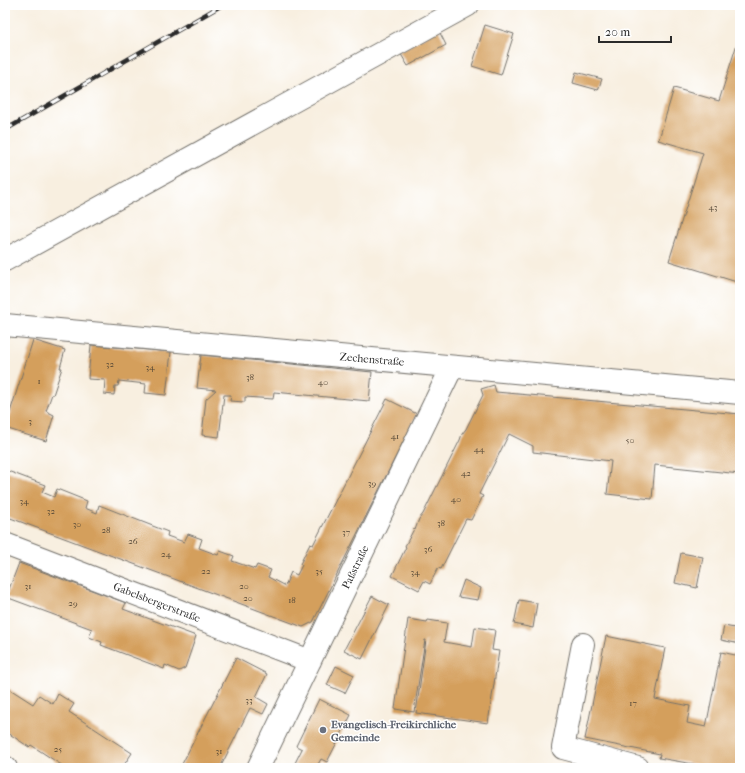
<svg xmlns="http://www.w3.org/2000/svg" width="745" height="773" font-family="'IM FELL French Canon',serif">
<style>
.building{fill:#d49f5b}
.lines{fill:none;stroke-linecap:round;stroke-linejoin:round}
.minor-casing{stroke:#73706a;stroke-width:24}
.minor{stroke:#fff;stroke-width:22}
.rail-casing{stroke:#2b2b2b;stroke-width:4.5}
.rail{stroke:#fff;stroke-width:3;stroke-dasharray:9;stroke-linecap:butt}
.worship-dot{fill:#6b7280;stroke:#fff;stroke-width:1.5}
.labels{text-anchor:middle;stroke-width:3;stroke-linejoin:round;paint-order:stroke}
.number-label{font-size:9px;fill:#554837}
.street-label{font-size:11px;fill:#2b2b2b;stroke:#fff}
.worship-label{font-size:11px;font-weight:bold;fill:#5b616d;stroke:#fff;text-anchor:start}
</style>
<rect width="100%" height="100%" fill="#fff"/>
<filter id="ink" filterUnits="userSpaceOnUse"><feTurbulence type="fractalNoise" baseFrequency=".025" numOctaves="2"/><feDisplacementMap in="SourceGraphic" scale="8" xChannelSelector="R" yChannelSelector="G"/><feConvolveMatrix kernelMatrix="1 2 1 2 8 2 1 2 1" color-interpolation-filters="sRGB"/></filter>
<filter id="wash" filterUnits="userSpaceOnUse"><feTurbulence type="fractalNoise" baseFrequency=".012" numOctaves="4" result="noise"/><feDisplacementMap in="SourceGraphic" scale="16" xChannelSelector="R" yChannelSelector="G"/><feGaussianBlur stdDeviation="0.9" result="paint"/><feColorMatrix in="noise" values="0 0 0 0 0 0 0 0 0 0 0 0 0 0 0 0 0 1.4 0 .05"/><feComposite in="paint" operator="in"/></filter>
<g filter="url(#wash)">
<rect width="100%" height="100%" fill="#f8efe0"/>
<g id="blocks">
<path class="building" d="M 485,25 L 514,34 L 501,75 L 472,66 Z
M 438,29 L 446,45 L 408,66 L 399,51 Z
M 740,34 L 740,283 L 669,261 L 703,153 L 658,140 L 659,139 L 674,88 L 719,101 Z
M 576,72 L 602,79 L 598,90 L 573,83 Z
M 33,340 L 65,350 L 60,368 L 62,368 L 53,395 L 52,394 L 46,411 L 54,415 L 46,441 L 5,428 Z
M 91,345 L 171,352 L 166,395 L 145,393 L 146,384 L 119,381 L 118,386 L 115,386 L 114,395 L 104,394 L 105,380 L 88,379 Z
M 201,355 L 372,372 L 369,401 L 274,392 L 273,399 L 245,397 L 245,402 L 230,401 L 231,395 L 224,395 L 219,437 L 202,435 L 206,399 L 216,390 L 197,388 Z
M 494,385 L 496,392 L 740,414 L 740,474 L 655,465 L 652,499 L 607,494 L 611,461 L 533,452 L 533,446 L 509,434 L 479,494 L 483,496 L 471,520 L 466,519 L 441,569 L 438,568 L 430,584 L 424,581 L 419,590 L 392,576 L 406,547 L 405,546 L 414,529 L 415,530 L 419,519 L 423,514 L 460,440 L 462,434 L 466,429 L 483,395 L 481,389 Z
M 387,399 L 417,414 L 313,622 L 303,627 L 5,516 L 5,470 L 45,485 L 42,492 L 54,497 L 57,489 L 87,501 L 85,508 L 97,513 L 99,505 L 168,532 L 167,536 L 184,542 L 188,534 L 202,539 L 199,548 L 218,555 L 220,551 L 234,556 L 232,561 L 255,569 L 257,565 L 271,570 L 268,577 L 285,586 L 291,572 L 297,575 L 302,565 L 300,564 L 310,544 L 313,545 Z
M 681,553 L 703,557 L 697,588 L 675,583 Z
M 19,563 L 126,603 L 123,609 L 196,636 L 185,668 L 179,671 L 165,665 L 164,669 L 101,645 L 102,642 L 89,637 L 92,629 L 6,597 Z
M 464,580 L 481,588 L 478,600 L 458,597 Z
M 372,596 L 389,605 L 362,659 L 344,650 Z
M 519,600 L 537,603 L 533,628 L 514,624 Z
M 408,619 L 427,622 L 428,620 L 447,623 L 444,642 L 472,647 L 475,627 L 495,630 L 492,650 L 499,651 L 488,723 L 416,713 L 426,640 L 425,640 L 414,712 L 395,709 Z
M 724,626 L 740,629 L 740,644 L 721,640 Z
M 606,636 L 665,648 L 655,699 L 690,706 L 687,723 L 706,727 L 721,652 L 740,656 L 740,768 L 698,768 L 699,765 L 659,758 L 660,754 L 585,739 Z
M 236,658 L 267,674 L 256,697 L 268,704 L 263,714 L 250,708 L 220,768 L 180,768 Z
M 336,666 L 354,675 L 345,693 L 327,685 Z
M 5,686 L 33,704 L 39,695 L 53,704 L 58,694 L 74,704 L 69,712 L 132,753 L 122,768 L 66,768 L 31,745 L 29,747 L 5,731 Z
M 319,699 L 351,715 L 327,762 L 321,759 L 316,768 L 300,768 L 294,765 L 302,749 L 296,746 Z"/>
</g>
</g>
<g filter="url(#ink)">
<use href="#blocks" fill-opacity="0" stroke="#73706a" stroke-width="1"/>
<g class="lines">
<g class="minor-casing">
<path id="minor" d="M 5,260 L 468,5
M 5,325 L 740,393
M 5,544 L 310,661
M 583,644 L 563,748 L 638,768
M 5,767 L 6,768
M 258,768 L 452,367"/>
</g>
<use href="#minor" class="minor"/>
<g class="rail-casing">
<path id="rail" d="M 5,130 L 222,5"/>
</g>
<use href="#rail" class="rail"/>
</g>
</g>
<circle class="worship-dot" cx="323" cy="730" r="4"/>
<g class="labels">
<g class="number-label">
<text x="713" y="210">43</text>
<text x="110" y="367">32</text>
<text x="150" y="370">34</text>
<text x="250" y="380">38</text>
<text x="39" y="384">1</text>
<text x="323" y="385">40</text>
<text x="30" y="424">3</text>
<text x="395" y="439">41</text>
<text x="630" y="443">50</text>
<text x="479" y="452">44</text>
<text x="466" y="476">42</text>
<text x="372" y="486">39</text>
<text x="456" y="502">40</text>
<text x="24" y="504">34</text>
<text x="51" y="514">32</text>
<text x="441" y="526">38</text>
<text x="77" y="527">30</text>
<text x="106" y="533">28</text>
<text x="346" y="535">37</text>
<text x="133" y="544">26</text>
<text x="428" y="552">36</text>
<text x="166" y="557">24</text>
<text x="206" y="574">22</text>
<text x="319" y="574">35</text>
<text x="415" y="575">34</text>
<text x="28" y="589">31</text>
<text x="244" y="589">20</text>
<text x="248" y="601">20</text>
<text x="292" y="603">18</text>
<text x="73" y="606">29</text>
<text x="249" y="703">33</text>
<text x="633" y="706">17</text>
<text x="58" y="752">25</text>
<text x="219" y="754">31</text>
</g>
<g class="street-label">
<text transform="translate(372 359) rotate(5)" y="4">Zechenstraße</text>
<text transform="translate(355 567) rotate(-64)" y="4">Paßstraße</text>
<text transform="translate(157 602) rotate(21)" y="4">Gabelsbergerstraße</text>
</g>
<g class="worship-label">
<text x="331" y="728">Evangelisch-Freikirchliche<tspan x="331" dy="13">Gemeinde</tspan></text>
</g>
</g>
<rect width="745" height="773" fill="none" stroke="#fff" stroke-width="20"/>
<path d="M599 36v6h72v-6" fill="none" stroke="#2b2b2b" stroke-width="2"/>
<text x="605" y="36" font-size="12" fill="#2b2b2b" stroke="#ffffff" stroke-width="3" paint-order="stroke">20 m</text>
</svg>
